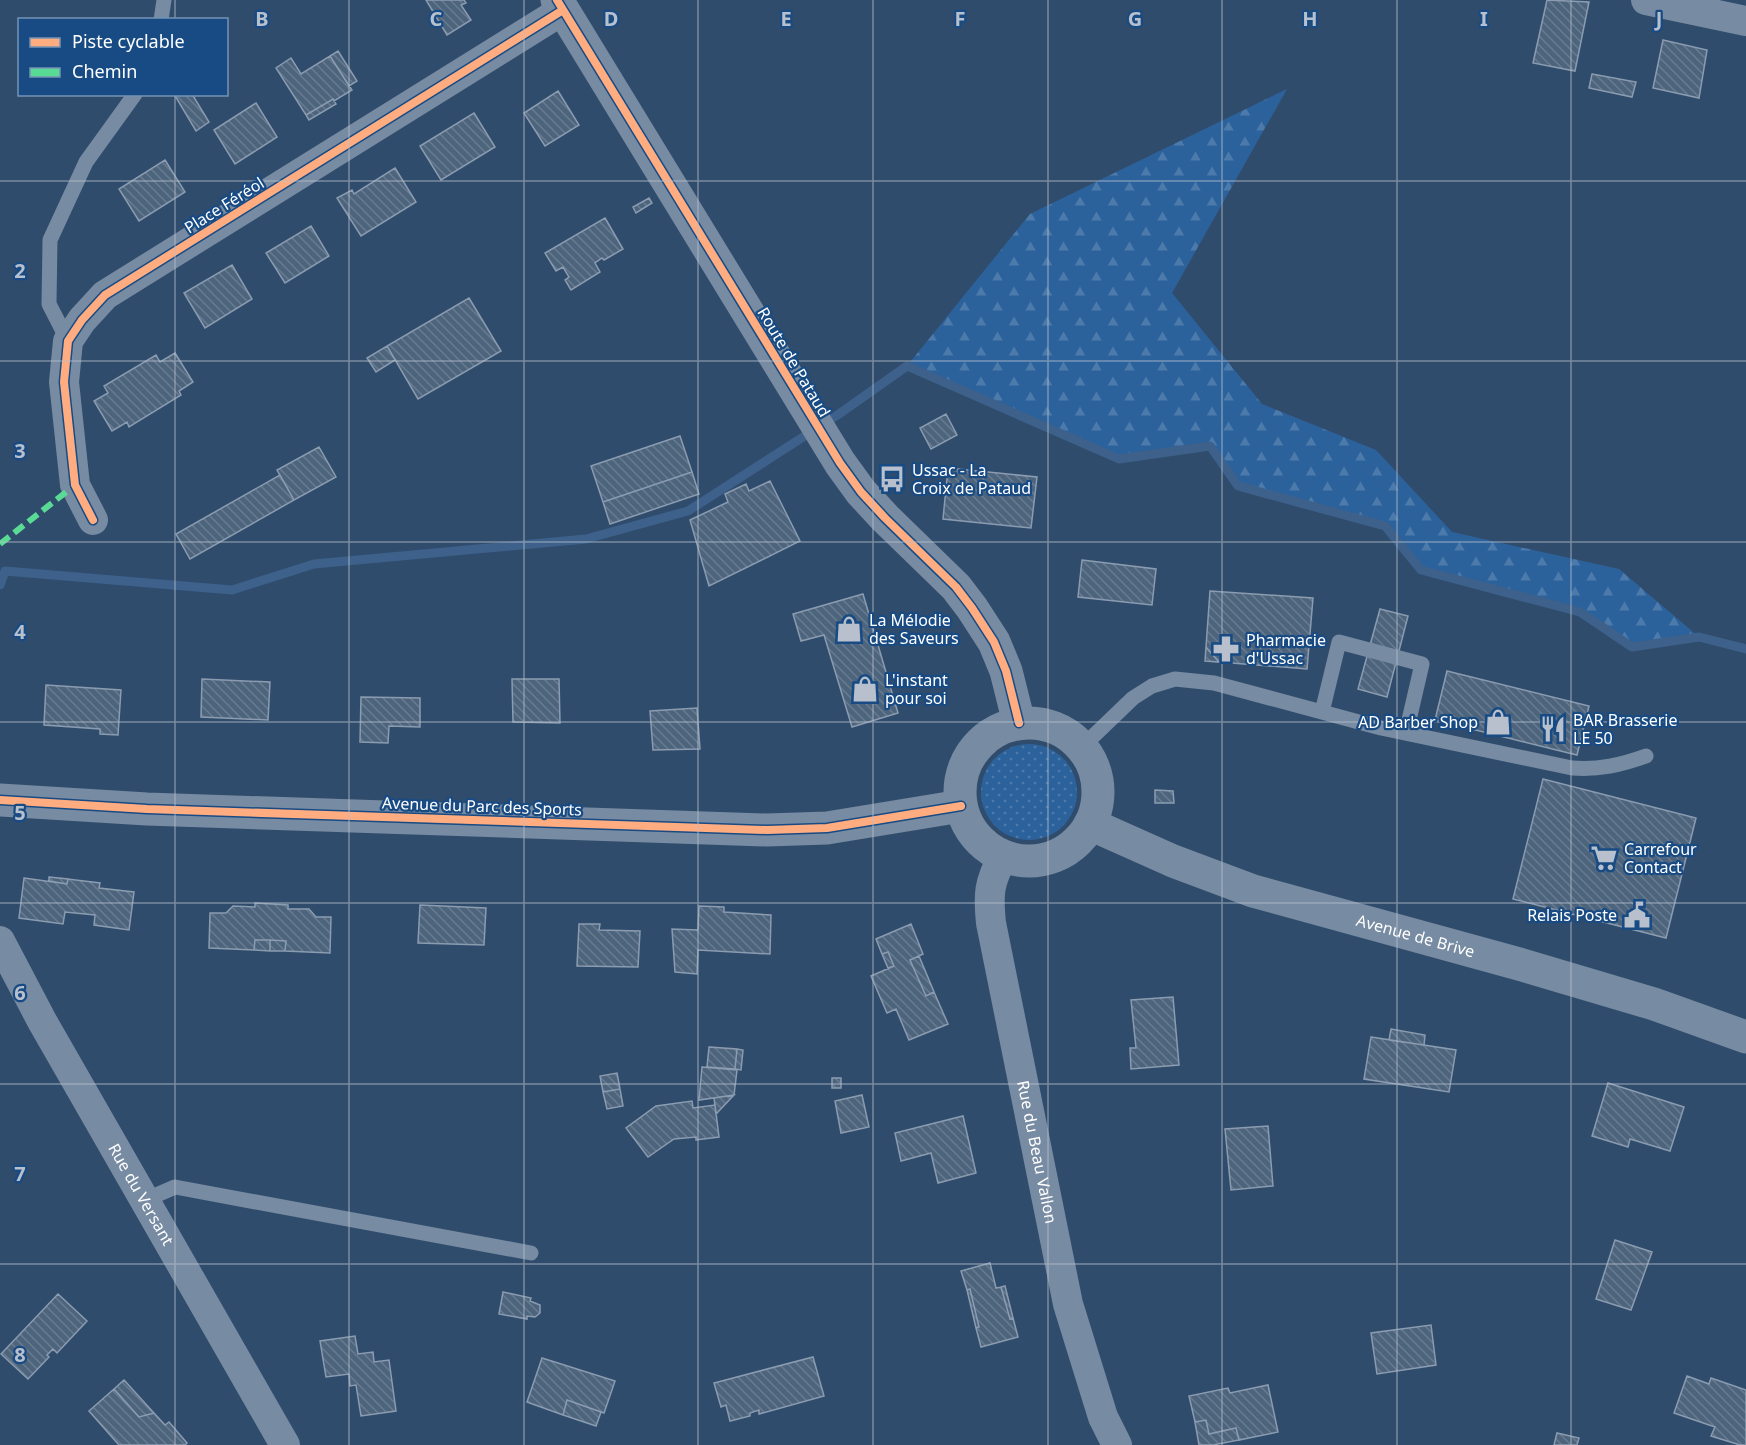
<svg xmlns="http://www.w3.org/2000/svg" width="1746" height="1445" font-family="'Noto Sans',sans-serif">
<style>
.grass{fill:url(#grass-dots)}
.forest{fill:url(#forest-firs)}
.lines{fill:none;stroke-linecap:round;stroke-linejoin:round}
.stream{stroke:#3d618b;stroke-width:9}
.building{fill:url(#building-back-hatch);stroke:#8b9cb0;stroke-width:1.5}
.service{stroke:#778ba2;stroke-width:15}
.minor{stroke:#778ba2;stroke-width:30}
.tertiary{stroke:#778ba2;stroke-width:33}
.quiet{stroke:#5adb95;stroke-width:6;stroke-dasharray:12 6;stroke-linecap:butt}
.cycleway-casing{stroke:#184b84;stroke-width:11}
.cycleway{stroke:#ffac80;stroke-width:8}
.grid{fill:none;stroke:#b7c0cc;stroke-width:1.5;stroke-opacity:0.55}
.labels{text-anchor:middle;stroke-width:4.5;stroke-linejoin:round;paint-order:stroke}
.street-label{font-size:16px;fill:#fff;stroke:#184b84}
.poi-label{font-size:16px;fill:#fff;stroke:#184b84;text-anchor:start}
.grid-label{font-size:20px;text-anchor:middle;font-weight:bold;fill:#b7c0cc;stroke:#184b84;stroke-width:4.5;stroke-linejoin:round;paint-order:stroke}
</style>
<defs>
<pattern id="grass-dots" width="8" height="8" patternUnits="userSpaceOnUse" patternTransform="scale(1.5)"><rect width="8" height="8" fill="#2c629c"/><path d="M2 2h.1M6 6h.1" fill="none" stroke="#4c7aab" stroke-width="1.8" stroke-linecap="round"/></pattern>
<pattern id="forest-firs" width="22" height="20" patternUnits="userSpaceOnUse" patternTransform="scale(1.5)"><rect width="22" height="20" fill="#2c629c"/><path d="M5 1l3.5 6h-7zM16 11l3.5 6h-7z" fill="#4c7aab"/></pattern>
<pattern id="building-back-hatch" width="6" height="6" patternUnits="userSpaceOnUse" patternTransform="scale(1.5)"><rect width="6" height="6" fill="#4d647d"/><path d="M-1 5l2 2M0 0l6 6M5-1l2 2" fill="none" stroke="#687b90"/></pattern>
</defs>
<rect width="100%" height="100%" fill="#304c6c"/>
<path class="grass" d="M981 792a48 48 0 1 1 96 0a48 48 0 1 1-96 0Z"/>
<path class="forest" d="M 1287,89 L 1172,293 L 1262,404 L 1376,450 L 1452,532 L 1619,569 L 1699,637 L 1632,647 L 1580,612 L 1421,570 L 1385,526 L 1238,486 L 1210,446 L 1119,459 L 907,366 L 1030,214 Z"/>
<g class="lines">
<path class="stream" d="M 0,585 L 5,571 L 232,590 L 314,564 L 586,539 L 688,511 L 839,414 L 907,366 L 1119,459 L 1210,446 L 1238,486 L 1385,526 L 1421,570 L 1580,612 L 1632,647 L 1699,637 L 1746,649"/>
</g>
<path class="building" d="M 426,0 L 464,0 L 466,3 L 461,5 L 471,20 L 447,35 Z
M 1547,0 L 1589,2 L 1575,71 L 1533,63 Z
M 1663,40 L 1707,50 L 1699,98 L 1653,88 Z
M 338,51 L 357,81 L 349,86 L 330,56 Z
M 330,56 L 352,90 L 334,101 L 333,99 L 306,115 L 276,68 L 291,58 L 301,74 Z
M 1592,74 L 1636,82 L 1632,97 L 1589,88 Z
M 558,91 L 579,125 L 545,146 L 524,113 Z
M 174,94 L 192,94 L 209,122 L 196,131 Z
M 333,99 L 336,104 L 309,120 L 306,115 Z
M 256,103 L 277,137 L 235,164 L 214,130 Z
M 474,113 L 495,147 L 441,180 L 420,146 Z
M 165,160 L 185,192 L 139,221 L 119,189 Z
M 395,168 L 416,202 L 361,236 L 337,198 L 352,190 L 354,194 Z
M 649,198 L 652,203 L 636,213 L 633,207 Z
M 605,218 L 623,249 L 604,260 L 602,258 L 595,263 L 600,272 L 571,290 L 565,280 L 569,277 L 563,267 L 556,271 L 545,253 Z
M 311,226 L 329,256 L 285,283 L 266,253 Z
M 232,265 L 252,299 L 205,328 L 184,293 Z
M 469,298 L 501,351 L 418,399 L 387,346 Z
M 387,346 L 395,360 L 376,372 L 367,358 Z
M 175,353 L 193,382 L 179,391 L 181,395 L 129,427 L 127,422 L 112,431 L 94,401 L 108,393 L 104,386 L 156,355 L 160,362 Z
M 946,414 L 957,435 L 931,449 L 920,428 Z
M 680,436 L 692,472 L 603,502 L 591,466 Z
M 319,447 L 336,477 L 294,500 L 277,470 Z
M 948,468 L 1037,477 L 1031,528 L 943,519 Z
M 692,472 L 699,494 L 610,524 L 603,502 Z
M 280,475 L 294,500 L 190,559 L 176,534 Z
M 770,481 L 800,541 L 709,586 L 690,520 L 728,502 L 725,494 L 746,484 L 749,491 Z
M 1082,560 L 1156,569 L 1152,605 L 1078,597 Z
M 1210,591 L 1313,598 L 1307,669 L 1219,662 L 1206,647 Z
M 863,594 L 898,713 L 852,727 L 824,635 L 801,641 L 793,614 Z
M 1380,609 L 1408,616 L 1387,697 L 1358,689 Z
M 1206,647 L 1219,662 L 1205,661 Z
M 1447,671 L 1589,706 L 1577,755 L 1435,720 Z
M 202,679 L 270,682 L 268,720 L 201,717 Z
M 512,679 L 559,679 L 560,723 L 513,722 Z
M 46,685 L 121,690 L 118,735 L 100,734 L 100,729 L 44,725 Z
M 361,697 L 420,698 L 420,727 L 389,726 L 388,743 L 360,742 Z
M 697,708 L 700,749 L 653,750 L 650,711 Z
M 1543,779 L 1696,818 L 1666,938 L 1513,899 Z
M 1155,790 L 1173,791 L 1174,803 L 1155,803 Z
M 49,877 L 68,879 L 67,884 L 49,881 Z
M 24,878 L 67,884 L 68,879 L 100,883 L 99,888 L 134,892 L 129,930 L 94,925 L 95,915 L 65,912 L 63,924 L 19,918 Z
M 255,903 L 288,905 L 288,909 L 309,909 L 316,917 L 331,917 L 330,953 L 285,951 L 286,941 L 270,940 L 255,940 L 254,950 L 209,948 L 210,913 L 226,913 L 233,906 L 255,907 Z
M 420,905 L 486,908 L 484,945 L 418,943 Z
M 699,906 L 724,907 L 724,912 L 771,915 L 770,954 L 698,950 L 697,974 L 675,972 L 672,929 L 698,930 Z
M 579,924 L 600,924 L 599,930 L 640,931 L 638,967 L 577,966 Z
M 911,924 L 923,954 L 910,960 L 926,996 L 934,992 L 948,1024 L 909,1040 L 896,1009 L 887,1013 L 871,976 L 894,966 L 888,952 L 882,954 L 876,939 Z
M 255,940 L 270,940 L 270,951 L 254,950 Z
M 270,940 L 286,941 L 285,951 L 270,951 Z
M 888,952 L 894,966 L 888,968 L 882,954 Z
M 919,956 L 934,992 L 926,996 L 910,960 Z
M 1173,997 L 1179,1065 L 1131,1069 L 1130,1048 L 1136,1048 L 1131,1000 Z
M 1391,1029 L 1425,1035 L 1424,1045 L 1389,1040 Z
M 1371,1037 L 1456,1050 L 1449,1092 L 1364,1079 Z
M 709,1047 L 737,1049 L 735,1069 L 707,1067 Z
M 737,1049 L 743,1050 L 741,1070 L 735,1069 Z
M 702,1067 L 737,1070 L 734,1095 L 699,1100 Z
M 617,1073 L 620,1089 L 603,1092 L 600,1076 Z
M 832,1078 L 841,1078 L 841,1088 L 832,1088 Z
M 1608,1083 L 1684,1107 L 1670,1151 L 1630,1139 L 1628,1147 L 1592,1136 Z
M 620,1089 L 623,1106 L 607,1109 L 603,1092 Z
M 734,1095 L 716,1114 L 714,1098 Z
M 862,1095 L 869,1127 L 841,1133 L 835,1101 Z
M 692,1101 L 693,1108 L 715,1105 L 719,1137 L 696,1140 L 696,1137 L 674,1139 L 648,1157 L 626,1128 L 656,1106 Z
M 963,1116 L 976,1173 L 938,1183 L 931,1153 L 901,1161 L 895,1133 Z
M 1268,1126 L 1273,1186 L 1231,1190 L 1225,1129 Z
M 1615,1240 L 1652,1252 L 1631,1310 L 1596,1299 Z
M 990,1263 L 996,1288 L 1001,1287 L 1010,1319 L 1013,1318 L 1018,1337 L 981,1347 L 976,1328 L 979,1327 L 970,1289 L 967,1290 L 961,1271 Z
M 1005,1286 L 1013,1318 L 1010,1319 L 1001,1287 Z
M 970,1289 L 979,1327 L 976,1328 L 967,1290 Z
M 503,1292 L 531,1298 L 530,1301 L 540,1305 L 540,1313 L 535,1317 L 527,1316 L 527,1319 L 499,1314 Z
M 58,1294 L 87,1321 L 57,1353 L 53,1349 L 47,1355 L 49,1357 L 28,1379 L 1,1354 Z
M 1431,1325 L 1436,1365 L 1377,1374 L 1371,1333 Z
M 355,1336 L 358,1354 L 373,1352 L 374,1362 L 389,1360 L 396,1411 L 361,1416 L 356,1385 L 350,1386 L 349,1374 L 326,1377 L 320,1341 Z
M 813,1357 L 824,1396 L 759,1414 L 759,1410 L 750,1413 L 750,1416 L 730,1421 L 726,1405 L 721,1407 L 714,1383 Z
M 542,1358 L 615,1381 L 604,1413 L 567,1400 L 563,1415 L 527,1402 Z
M 1687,1376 L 1709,1384 L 1711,1378 L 1746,1390 L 1746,1445 L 1740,1445 L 1711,1436 L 1715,1427 L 1674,1413 Z
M 124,1380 L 154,1413 L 139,1417 L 114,1389 Z
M 1268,1385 L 1278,1432 L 1239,1440 L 1236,1428 L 1209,1434 L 1206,1420 L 1195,1422 L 1189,1396 L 1228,1388 L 1230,1393 Z
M 114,1389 L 139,1417 L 154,1413 L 165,1425 L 169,1422 L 187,1443 L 185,1445 L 119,1445 L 89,1411 Z
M 567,1400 L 601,1412 L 596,1426 L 563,1415 Z
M 1206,1420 L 1209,1434 L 1236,1428 L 1239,1440 L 1213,1445 L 1199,1445 L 1195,1422 Z
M 1557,1433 L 1579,1438 L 1577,1445 L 1554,1445 Z"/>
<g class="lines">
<path class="service" d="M 161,20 L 164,0
M 68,341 L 49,304 L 50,240 L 86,162 L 135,94
M 1322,712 L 1339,642 L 1422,664 L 1406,733
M 1082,747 L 1133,698 L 1152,686 L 1175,679 L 1214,683 L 1381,728 L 1572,768 C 1599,770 1621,765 1646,756
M 145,1200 L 175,1187 L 531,1253"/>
<g class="minor">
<path d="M 1646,0 L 1746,21"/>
<path d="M 93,520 L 75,485 L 64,382 L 68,341 L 82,320 L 105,295 L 563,10"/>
<path id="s1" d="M 1003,856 C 989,883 988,893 991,923 L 1068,1304 L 1103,1417 L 1117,1445"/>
<path id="s2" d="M 0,941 L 42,1021 L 285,1445"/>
</g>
<g class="tertiary">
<path d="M 557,0 L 840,463 L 861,492 L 885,518 L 956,587 L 972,608 L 994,642 L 1006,671 L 1019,723"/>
<circle cx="1029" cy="792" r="69"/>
<path d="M 0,800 L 147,809 L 767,830 L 827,828 L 961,806"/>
<path id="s3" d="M 1090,824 L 1173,861 L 1253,891 L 1519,964 L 1654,1004 L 1746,1037"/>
</g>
<path class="quiet" d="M 0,544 L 75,485"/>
<g class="cycleway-casing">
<path id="cycleway" d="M 557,0 L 840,463 L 861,492 L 885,518 L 956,587 L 972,608 L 994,642 L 1006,671 L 1019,723
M 93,520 L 75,485 L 64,382 L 68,341 L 82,320 L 105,295 L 563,10
M 0,800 L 147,809 L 767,830 L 827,828 L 961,806"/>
</g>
<use href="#cycleway" class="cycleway"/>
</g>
<path class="grid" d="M 175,0 L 175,20M 349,0 L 349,1445M 524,0 L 524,1445M 698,0 L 698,1445M 873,0 L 873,1445M 1048,0 L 1048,1445M 1222,0 L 1222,1445M 1397,0 L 1397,1445M 1571,0 L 1571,1445M 175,94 L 175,1445M 0,181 L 1746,181M 0,361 L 1746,361M 0,542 L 1746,542M 0,722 L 1746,722M 0,903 L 1746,903M 0,1084 L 1746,1084M 0,1264 L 1746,1264"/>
<defs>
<g id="bus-bare" transform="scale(2.07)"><path d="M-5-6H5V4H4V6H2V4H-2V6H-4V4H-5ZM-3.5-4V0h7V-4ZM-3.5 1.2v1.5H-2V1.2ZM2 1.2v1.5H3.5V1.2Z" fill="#b7c0cc" stroke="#184b84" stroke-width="2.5" paint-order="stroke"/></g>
<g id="shop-bare" transform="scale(2.07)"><path d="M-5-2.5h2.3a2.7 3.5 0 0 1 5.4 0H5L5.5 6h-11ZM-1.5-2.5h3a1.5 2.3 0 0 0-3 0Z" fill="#b7c0cc" stroke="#184b84" stroke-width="2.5" paint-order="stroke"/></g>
<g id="pharmacy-bare" transform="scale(2.07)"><path d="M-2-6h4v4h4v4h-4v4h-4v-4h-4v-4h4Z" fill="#b7c0cc" stroke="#184b84" stroke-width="2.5" paint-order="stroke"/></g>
<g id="restaurant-bare" transform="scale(2.07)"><path d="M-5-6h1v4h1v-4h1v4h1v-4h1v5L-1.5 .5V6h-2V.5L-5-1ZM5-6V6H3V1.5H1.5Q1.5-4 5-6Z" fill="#b7c0cc" stroke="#184b84" stroke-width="2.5" paint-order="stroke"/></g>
<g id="supermarket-bare" transform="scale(2.07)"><path d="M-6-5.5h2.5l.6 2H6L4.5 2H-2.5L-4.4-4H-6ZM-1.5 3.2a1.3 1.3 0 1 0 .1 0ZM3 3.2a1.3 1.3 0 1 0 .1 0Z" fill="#b7c0cc" stroke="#184b84" stroke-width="2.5" paint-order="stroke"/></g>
<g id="civic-bare" transform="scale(2.07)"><path d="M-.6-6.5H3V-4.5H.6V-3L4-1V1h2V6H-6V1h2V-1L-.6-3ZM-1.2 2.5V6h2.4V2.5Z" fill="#b7c0cc" stroke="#184b84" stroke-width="2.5" paint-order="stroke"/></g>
</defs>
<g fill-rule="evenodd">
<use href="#bus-bare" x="892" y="479"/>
<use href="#shop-bare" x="849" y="629"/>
<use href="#pharmacy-bare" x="1226" y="649"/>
<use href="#shop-bare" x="865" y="689"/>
<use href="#shop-bare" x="1498" y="722"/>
<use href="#restaurant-bare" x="1553" y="729"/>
<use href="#supermarket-bare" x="1604" y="858"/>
<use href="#civic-bare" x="1637" y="915"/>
</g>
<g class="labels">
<g class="street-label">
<text transform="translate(224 205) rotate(-32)" y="6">Place Féréol</text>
<text transform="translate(794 362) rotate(59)" y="6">Route de Pataud</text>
<text transform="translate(482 806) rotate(2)" y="6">Avenue du Parc des Sports</text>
<text dy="6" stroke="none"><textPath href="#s3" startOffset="345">Avenue de Brive</textPath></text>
<text dy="6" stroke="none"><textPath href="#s1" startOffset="303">Rue du Beau Vallon</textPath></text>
<text dy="6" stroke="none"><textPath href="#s2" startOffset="290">Rue du Versant</textPath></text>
</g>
<g class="poi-label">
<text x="912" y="476">Ussac - La<tspan x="912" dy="18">Croix de Pataud</tspan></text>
<text x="869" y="626">La Mélodie<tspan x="869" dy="18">des Saveurs</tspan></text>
<text x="1246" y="646">Pharmacie<tspan x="1246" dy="18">d'Ussac</tspan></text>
<text x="885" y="686">L'instant<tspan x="885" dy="18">pour soi</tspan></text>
<text x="1573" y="726">BAR Brasserie<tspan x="1573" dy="18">LE 50</tspan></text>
<text x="1478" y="728" text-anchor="end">AD Barber Shop</text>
<text x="1624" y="855">Carrefour<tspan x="1624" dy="18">Contact</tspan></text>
<text x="1617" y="921" text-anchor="end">Relais Poste</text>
</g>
</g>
<g class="grid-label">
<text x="262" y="26">B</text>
<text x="436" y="26">C</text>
<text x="611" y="26">D</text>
<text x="786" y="26">E</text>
<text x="960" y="26">F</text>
<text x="1135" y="26">G</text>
<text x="1310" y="26">H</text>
<text x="1484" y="26">I</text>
<text x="1659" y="26">J</text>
<text x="20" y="278">2</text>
<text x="20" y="458">3</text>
<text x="20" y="639">4</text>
<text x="20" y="820">5</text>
<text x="20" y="1000">6</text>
<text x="20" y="1181">7</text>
<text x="20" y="1362">8</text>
</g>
<rect x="18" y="18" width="210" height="78" fill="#184b84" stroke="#7493b5" stroke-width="1.5"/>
<rect x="30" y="38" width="30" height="9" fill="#ffac80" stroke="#7493b5" stroke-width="1.5"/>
<text x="72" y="48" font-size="18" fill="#ffffff">Piste cyclable</text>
<rect x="30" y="68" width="30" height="9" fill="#5adb95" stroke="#7493b5" stroke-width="1.5"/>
<text x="72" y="78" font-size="18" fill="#ffffff">Chemin</text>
</svg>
